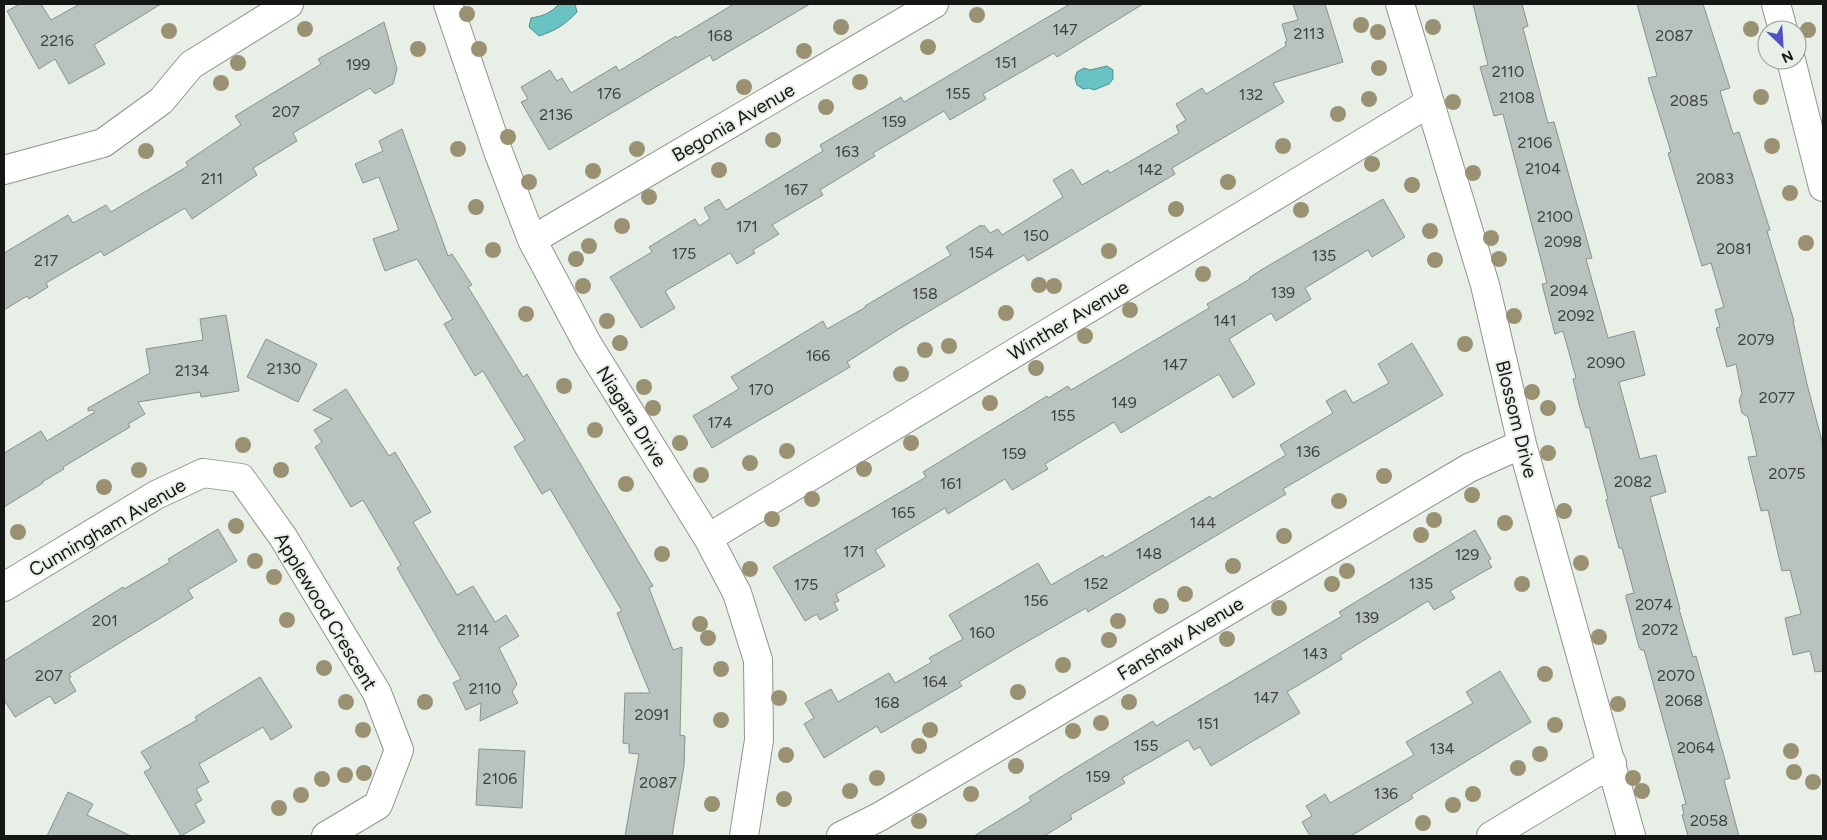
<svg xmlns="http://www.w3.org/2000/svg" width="1827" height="840" font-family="Figtree,sans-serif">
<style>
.water{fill:#69c3c2;stroke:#508f8e}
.building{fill:#b8c2be;stroke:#89928e}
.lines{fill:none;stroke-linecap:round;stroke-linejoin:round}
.minor-casing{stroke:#8f948d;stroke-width:30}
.minor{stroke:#fff;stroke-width:28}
.tree{fill:#999172}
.labels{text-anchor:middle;stroke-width:4;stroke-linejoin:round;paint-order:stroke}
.number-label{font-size:16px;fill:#3e423e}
.street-label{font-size:19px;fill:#151714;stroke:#e8efe7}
</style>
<rect width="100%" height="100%" fill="#e8efe7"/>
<path class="water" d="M 559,4 L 575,4 L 577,12 C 566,24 555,31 539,36 L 529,27 L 531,18 C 543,16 551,13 559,4 Z
M 1107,66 L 1113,70 L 1113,79 L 1109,84 L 1094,90 L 1089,88 L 1083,89 L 1077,85 L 1075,78 L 1077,72 L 1084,68 L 1090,70 Z"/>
<path class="building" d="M 20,4 L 41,4 L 51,20 L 80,4 L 161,4 L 94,45 L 105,64 L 69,84 L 55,59 L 39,69 L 7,11 Z
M 734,4 L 810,4 L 713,61 L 710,55 L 549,150 L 521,102 L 528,99 L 521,87 L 550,70 L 557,81 L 562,78 L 571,93 L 616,66 L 619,71 L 676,36 L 677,38 Z
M 1070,4 L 1143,4 L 1057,57 L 1054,53 L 983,94 L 986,99 L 950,120 L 944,111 L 873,153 L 875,156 L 820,190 L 823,195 L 772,225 L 779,234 L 753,250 L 755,253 L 737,264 L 730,253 L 665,291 L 675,308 L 641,328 L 610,277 L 652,252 L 649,247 L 695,219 L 699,226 L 710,219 L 704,208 L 719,199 L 726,210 L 823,151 L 820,145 L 901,97 L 904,102 Z
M 1293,4 L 1325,4 L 1343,62 L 1273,83 L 1284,102 L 1172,168 L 1175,174 L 1028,261 L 1024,255 L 899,329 L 847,362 L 850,367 L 712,448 L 693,416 L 739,389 L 731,377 L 823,321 L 827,329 L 866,307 L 865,306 L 951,255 L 946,247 L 981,225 L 982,227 L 984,225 L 990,233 L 998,229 L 1002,235 L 1063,197 L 1053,180 L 1072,169 L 1082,185 L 1108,170 L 1110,173 L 1179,133 L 1176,126 L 1186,120 L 1176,104 L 1202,88 L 1206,94 L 1286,46 L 1285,42 L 1287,41 L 1282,24 L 1298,20 Z
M 1473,4 L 1522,4 L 1528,26 L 1523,28 L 1548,123 L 1554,122 L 1592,258 L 1586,259 L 1608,338 L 1634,331 L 1645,375 L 1619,382 L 1640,459 L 1656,455 L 1666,492 L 1650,497 L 1680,609 L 1679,609 L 1693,657 L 1696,656 L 1730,778 L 1724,780 L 1739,836 L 1688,836 L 1682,815 L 1684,815 L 1682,805 L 1686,804 L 1644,650 L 1641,650 L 1639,647 L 1626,598 L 1626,595 L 1634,593 L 1622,548 L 1619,548 L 1606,500 L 1608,499 L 1595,450 L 1589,427 L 1586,428 L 1579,404 L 1573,379 L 1576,378 L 1563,331 L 1555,334 L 1542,284 L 1547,283 L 1503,114 L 1494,116 L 1480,67 L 1488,65 Z
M 1637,4 L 1703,4 L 1730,88 L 1720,91 L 1733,134 L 1739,132 L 1770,230 L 1767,231 L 1794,321 L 1793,321 L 1807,384 L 1823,445 L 1823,671 L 1815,672 L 1810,651 L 1793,655 L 1785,618 L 1801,614 L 1790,570 L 1782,571 L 1768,510 L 1761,511 L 1748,457 L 1757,456 L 1748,417 L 1742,413 L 1739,400 L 1742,394 L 1736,364 L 1727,367 L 1716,328 L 1720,327 L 1715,310 L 1724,307 L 1711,263 L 1702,266 L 1668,153 L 1671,152 L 1648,78 L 1657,76 Z
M 384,22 L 397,69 L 393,84 L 375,94 L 370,88 L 293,133 L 297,141 L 253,168 L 257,175 L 192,219 L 185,208 L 104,256 L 101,251 L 46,283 L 48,287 L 29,299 L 27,296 L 4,310 L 4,253 L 68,215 L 73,223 L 106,205 L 111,212 L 188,166 L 186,162 L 241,125 L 235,116 L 321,64 L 318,59 Z
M 402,129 L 448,256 L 452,254 L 472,285 L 468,287 L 523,377 L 527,374 L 653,586 L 649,588 L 673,650 L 682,647 L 680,735 L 685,736 L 684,766 L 672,836 L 625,836 L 639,754 L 629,753 L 629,744 L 623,743 L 625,693 L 650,693 L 617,613 L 622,611 L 550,489 L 542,494 L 514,447 L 525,440 L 483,371 L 475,376 L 444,324 L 453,319 L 417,259 L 385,271 L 373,239 L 399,230 L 379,177 L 363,183 L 355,164 L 383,151 L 379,141 Z
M 1383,199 L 1405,237 L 1372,257 L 1368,250 L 1305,288 L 1311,299 L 1276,321 L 1271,313 L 1229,339 L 1255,384 L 1233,398 L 1219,374 L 1121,433 L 1114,422 L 1045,464 L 1048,469 L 1012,490 L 1005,479 L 948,514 L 945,508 L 875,550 L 885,566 L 836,594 L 839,601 L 834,603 L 838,610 L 820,620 L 817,614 L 805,621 L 773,567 L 926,477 L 923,472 L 1047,396 L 1048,398 L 1068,386 L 1071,390 L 1209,308 L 1207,304 L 1250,279 L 1249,278 L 1261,270 Z
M 226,315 L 239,391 L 201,397 L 200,392 L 138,402 L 145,414 L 128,424 L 130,427 L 63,467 L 64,469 L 42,482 L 43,483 L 4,507 L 4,453 L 41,431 L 47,441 L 95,412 L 93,410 L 88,411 L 88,408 L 150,373 L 146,349 L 203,340 L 200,319 Z
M 266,339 L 317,364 L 298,402 L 247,377 Z
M 1412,343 L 1443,395 L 1283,489 L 1286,494 L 1088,612 L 1086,608 L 1016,648 L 959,682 L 962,686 L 881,733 L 877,726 L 824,758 L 804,724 L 814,718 L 805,703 L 831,689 L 838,702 L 889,673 L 895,683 L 932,662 L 929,658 L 963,639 L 949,615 L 1038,563 L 1051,585 L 1103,555 L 1105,558 L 1210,496 L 1212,499 L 1286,455 L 1280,445 L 1333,413 L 1326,401 L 1345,390 L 1353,403 L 1389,383 L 1378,364 Z
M 346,389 L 389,456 L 395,452 L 431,512 L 413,522 L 457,595 L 473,586 L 495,622 L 506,615 L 519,636 L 499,648 L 517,684 L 512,692 L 518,703 L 480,721 L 481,703 L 466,710 L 453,683 L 461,679 L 397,568 L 401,565 L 363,500 L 351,507 L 315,447 L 322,442 L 314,430 L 332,419 L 313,410 Z
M 218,529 L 237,561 L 188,590 L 193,598 L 69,674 L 71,677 L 69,679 L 76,691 L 55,704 L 50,696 L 15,717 L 4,700 L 4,661 L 123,587 L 124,589 L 170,562 L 168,559 Z
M 1475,530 L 1491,559 L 1488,561 L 1492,567 L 1450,591 L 1455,598 L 1434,610 L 1428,601 L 1340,655 L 1342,659 L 1287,692 L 1300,713 L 1211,766 L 1200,747 L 1194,750 L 1188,740 L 1122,778 L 1125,783 L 1070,815 L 1072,819 L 1044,836 L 974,836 L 1031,801 L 1029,797 L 1072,770 L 1153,721 L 1156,726 L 1268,660 L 1342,616 L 1339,612 Z
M 1500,671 L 1531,722 L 1411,795 L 1413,798 L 1351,836 L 1310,836 L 1302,822 L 1312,816 L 1306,806 L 1325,794 L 1330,803 L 1414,755 L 1406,742 L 1473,703 L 1466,692 Z
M 260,677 L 292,727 L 271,740 L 263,727 L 199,764 L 209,782 L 196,789 L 202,800 L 195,804 L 205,822 L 181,836 L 144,772 L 151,768 L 141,752 L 197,720 L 195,717 Z
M 479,749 L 525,751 L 522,808 L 476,805 Z
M 68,792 L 93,804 L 87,815 L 131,836 L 47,836 Z"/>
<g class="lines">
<g class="minor-casing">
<path id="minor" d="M 448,4 L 499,154 L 532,240 L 588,345 L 708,538 L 737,593 L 758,660 L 759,740 L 744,836
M 1400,4 L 1485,285 L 1522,444 L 1631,836
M 1776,4 L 1783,30
M 1791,60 L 1823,187
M 4,170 L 103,143 L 161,101 L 191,65 L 289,4
M 532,240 L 934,4
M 708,538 L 1429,103
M 4,587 L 156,495 L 203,473 L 241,478 L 283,537 L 377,693 L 399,750 L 378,805 L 326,836
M 841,836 L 879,817 L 1469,468 L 1522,444
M 1491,836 L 1612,763"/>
</g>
<use href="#minor" class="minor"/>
</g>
<g class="tree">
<circle cx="467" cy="14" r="8"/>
<circle cx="977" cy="15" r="8"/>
<circle cx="1361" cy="25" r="8"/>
<circle cx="841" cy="27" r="8"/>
<circle cx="1433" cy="27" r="8"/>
<circle cx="305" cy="29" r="8"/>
<circle cx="1751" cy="29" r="8"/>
<circle cx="1808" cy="30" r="8"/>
<circle cx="169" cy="31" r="8"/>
<circle cx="1378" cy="32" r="8"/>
<circle cx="928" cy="47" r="8"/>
<circle cx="418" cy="49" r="8"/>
<circle cx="479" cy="49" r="8"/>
<circle cx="804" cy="51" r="8"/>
<circle cx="238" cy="63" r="8"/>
<circle cx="1379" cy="68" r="8"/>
<circle cx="860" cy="82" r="8"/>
<circle cx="221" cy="83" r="8"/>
<circle cx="744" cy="87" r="8"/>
<circle cx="1761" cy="97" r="8"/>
<circle cx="1369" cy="99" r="8"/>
<circle cx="1453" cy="102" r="8"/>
<circle cx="826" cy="107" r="8"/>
<circle cx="1338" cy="114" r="8"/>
<circle cx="508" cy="137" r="8"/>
<circle cx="773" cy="140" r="8"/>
<circle cx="1283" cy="146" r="8"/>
<circle cx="1772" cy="146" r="8"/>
<circle cx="458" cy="149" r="8"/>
<circle cx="637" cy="149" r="8"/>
<circle cx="146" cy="151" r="8"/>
<circle cx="1372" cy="164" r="8"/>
<circle cx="719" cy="170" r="8"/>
<circle cx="593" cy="171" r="8"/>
<circle cx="1473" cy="173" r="8"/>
<circle cx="529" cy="182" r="8"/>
<circle cx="1228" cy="182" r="8"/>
<circle cx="1412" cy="185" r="8"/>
<circle cx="1790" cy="193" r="8"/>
<circle cx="649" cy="197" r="8"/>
<circle cx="476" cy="207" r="8"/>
<circle cx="1176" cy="209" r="8"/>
<circle cx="1301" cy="210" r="8"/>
<circle cx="622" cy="226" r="8"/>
<circle cx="1430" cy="231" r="8"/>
<circle cx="1491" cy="238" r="8"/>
<circle cx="1806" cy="243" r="8"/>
<circle cx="589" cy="246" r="8"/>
<circle cx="493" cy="250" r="8"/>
<circle cx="1109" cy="251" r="8"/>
<circle cx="576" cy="259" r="8"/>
<circle cx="1499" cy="259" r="8"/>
<circle cx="1435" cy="260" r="8"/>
<circle cx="1203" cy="274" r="8"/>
<circle cx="1039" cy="285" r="8"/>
<circle cx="583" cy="286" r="8"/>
<circle cx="1054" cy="286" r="8"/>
<circle cx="1130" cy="310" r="8"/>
<circle cx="1006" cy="313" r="8"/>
<circle cx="526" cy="314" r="8"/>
<circle cx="1514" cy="316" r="8"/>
<circle cx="607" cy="321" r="8"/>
<circle cx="1085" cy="336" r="8"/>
<circle cx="620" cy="343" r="8"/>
<circle cx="1465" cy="344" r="8"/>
<circle cx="949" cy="346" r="8"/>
<circle cx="925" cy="350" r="8"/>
<circle cx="1036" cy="368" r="8"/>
<circle cx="901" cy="374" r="8"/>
<circle cx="564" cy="386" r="8"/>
<circle cx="644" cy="387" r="8"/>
<circle cx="1532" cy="392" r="8"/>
<circle cx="990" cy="403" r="8"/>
<circle cx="653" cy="408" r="8"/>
<circle cx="1548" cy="408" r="8"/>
<circle cx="595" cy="430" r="8"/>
<circle cx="680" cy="443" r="8"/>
<circle cx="911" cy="443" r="8"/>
<circle cx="243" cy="445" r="8"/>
<circle cx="787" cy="451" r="8"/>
<circle cx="1548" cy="453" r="8"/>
<circle cx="750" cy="463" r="8"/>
<circle cx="864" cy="469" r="8"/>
<circle cx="139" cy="470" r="8"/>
<circle cx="281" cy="470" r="8"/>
<circle cx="701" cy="475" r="8"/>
<circle cx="1384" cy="476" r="8"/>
<circle cx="626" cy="484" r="8"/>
<circle cx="104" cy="487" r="8"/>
<circle cx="1472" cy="495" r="8"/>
<circle cx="812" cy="499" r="8"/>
<circle cx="1339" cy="501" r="8"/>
<circle cx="1564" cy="511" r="8"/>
<circle cx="772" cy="519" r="8"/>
<circle cx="1434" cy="520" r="8"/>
<circle cx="1505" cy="523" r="8"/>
<circle cx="236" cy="526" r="8"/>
<circle cx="18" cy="532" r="8"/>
<circle cx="1421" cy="535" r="8"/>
<circle cx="1284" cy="536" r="8"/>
<circle cx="662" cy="554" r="8"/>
<circle cx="255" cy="561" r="8"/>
<circle cx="1581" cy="563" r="8"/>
<circle cx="1233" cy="566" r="8"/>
<circle cx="750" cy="569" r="8"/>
<circle cx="1347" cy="571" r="8"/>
<circle cx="274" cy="577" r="8"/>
<circle cx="1332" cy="584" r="8"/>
<circle cx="1522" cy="584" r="8"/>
<circle cx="1185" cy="594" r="8"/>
<circle cx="1161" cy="606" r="8"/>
<circle cx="1279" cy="608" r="8"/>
<circle cx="287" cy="620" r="8"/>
<circle cx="1118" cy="621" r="8"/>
<circle cx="700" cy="624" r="8"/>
<circle cx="1599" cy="637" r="8"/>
<circle cx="708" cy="638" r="8"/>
<circle cx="1227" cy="639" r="8"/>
<circle cx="1109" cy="640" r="8"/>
<circle cx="1063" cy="665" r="8"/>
<circle cx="324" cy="668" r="8"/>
<circle cx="721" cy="669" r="8"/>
<circle cx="1545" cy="674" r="8"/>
<circle cx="1018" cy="692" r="8"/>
<circle cx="779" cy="698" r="8"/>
<circle cx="346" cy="702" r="8"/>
<circle cx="425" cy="702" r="8"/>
<circle cx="1129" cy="702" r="8"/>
<circle cx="1618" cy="704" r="8"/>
<circle cx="721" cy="720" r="8"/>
<circle cx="1101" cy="723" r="8"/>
<circle cx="1555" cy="725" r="8"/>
<circle cx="363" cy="730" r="8"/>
<circle cx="930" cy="730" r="8"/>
<circle cx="1073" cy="731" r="8"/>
<circle cx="919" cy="746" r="8"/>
<circle cx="1791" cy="751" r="8"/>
<circle cx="1540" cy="754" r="8"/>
<circle cx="786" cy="755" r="8"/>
<circle cx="1016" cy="766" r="8"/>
<circle cx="1518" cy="768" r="8"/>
<circle cx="1794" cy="772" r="8"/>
<circle cx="364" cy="773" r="8"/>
<circle cx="345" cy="775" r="8"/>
<circle cx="877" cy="778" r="8"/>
<circle cx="1633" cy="778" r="8"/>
<circle cx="322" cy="779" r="8"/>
<circle cx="1813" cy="782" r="8"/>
<circle cx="850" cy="791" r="8"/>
<circle cx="1642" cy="791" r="8"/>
<circle cx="971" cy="794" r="8"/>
<circle cx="1473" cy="794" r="8"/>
<circle cx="301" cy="795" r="8"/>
<circle cx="784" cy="799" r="8"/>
<circle cx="712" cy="804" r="8"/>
<circle cx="1453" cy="805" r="8"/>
<circle cx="279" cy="808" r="8"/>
<circle cx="919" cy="821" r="8"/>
<circle cx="1423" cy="823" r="8"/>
</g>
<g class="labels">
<g class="number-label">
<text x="1065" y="35">147</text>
<text x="1309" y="39">2113</text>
<text x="720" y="41">168</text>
<text x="1674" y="41">2087</text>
<text x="57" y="46">2216</text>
<text x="1006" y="68">151</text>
<text x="358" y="70">199</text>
<text x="1508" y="77">2110</text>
<text x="609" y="99">176</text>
<text x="958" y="99">155</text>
<text x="1251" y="100">132</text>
<text x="1517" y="103">2108</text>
<text x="1689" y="106">2085</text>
<text x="286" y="117">207</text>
<text x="556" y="120">2136</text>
<text x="894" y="127">159</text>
<text x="1535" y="148">2106</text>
<text x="847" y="157">163</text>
<text x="1543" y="174">2104</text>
<text x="1150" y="175">142</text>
<text x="212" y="184">211</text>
<text x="1715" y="184">2083</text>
<text x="796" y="195">167</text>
<text x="1555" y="222">2100</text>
<text x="747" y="232">171</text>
<text x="1036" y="241">150</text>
<text x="1563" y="247">2098</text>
<text x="1734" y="254">2081</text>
<text x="981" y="258">154</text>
<text x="684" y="259">175</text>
<text x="1324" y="261">135</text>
<text x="46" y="266">217</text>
<text x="1569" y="296">2094</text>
<text x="1283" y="298">139</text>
<text x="925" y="299">158</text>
<text x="1576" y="321">2092</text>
<text x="1225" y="326">141</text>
<text x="1756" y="345">2079</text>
<text x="818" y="361">166</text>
<text x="1606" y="368">2090</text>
<text x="1175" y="370">147</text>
<text x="284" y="374">2130</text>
<text x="192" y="376">2134</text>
<text x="761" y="395">170</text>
<text x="1777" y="403">2077</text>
<text x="1124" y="408">149</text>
<text x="1063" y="421">155</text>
<text x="720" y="428">174</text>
<text x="1308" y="457">136</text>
<text x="1014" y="459">159</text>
<text x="1787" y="479">2075</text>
<text x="1633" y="487">2082</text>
<text x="951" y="489">161</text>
<text x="903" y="518">165</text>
<text x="1203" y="528">144</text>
<text x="854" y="557">171</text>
<text x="1149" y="559">148</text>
<text x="1467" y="560">129</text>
<text x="1096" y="589">152</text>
<text x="1421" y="589">135</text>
<text x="806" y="590">175</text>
<text x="1036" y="606">156</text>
<text x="1654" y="610">2074</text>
<text x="1367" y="623">139</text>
<text x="105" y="626">201</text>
<text x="473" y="635">2114</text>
<text x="1660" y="635">2072</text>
<text x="982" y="638">160</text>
<text x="1315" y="659">143</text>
<text x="49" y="681">207</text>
<text x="1676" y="681">2070</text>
<text x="935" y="687">164</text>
<text x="485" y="694">2110</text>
<text x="1266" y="703">147</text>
<text x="1684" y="706">2068</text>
<text x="887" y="708">168</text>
<text x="652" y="720">2091</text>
<text x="1208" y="729">151</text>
<text x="1146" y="751">155</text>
<text x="1696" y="753">2064</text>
<text x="1442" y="754">134</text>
<text x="1098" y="782">159</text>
<text x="500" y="784">2106</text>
<text x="658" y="788">2087</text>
<text x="1386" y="799">136</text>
<text x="1709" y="826">2058</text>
</g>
<g class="street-label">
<text transform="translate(733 122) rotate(-30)" y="7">Begonia Avenue</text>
<text transform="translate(1068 320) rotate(-31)" y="7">Winther Avenue</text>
<text transform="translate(632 416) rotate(58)" y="7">Niagara Drive</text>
<text transform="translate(1517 419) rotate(76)" y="7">Blossom Drive</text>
<text transform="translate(107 527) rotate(-30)" y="7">Cunningham Avenue</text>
<text transform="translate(326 611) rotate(59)" y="7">Applewood Crescent</text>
<text transform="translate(1180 638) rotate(-31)" y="7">Fanshaw Avenue</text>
</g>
</g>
<rect width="1827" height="840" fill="none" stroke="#151714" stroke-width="10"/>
<g transform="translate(1782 45) rotate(155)"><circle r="24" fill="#e8efe7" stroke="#949993"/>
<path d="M0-4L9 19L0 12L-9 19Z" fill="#4f51c7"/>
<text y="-8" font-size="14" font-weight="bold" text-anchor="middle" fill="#151714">N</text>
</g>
</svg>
